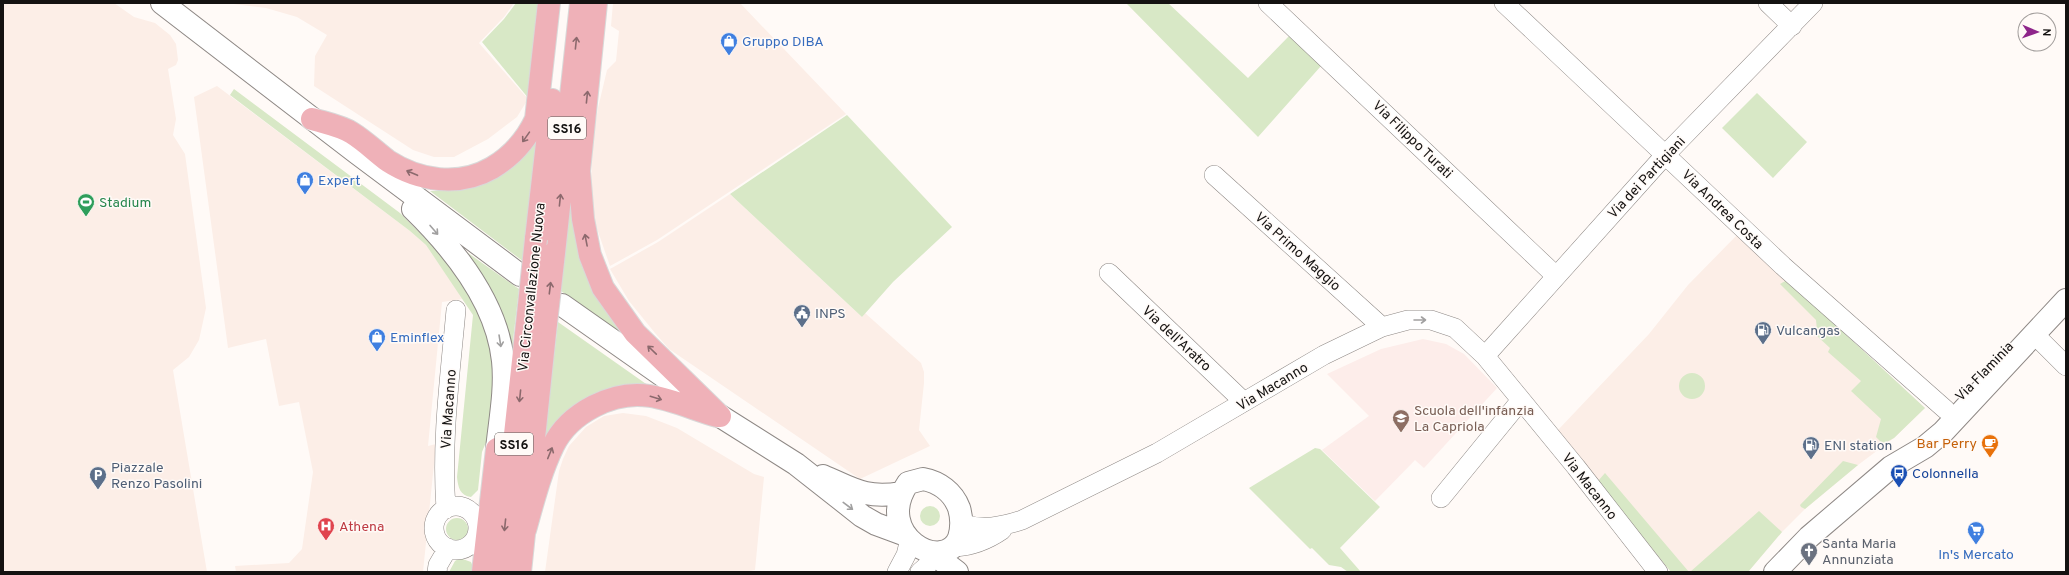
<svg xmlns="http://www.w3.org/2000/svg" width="2069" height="575" font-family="Overpass,sans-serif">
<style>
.built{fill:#fceee7}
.education{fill:#fdedea}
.green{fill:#d8e8c6}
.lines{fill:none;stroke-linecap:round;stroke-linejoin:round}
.minor-casing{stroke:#8e8885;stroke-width:20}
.tertiary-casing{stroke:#8e8885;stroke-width:24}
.primary-casing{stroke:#d9d9d9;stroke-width:24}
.minor{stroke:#fff;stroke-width:19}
.tertiary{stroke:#fff;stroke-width:22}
.primary{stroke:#efb1b8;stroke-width:22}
.primary-bridge-casing{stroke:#d9d9d9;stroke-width:24;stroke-linecap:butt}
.primary-bridge{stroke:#efb1b8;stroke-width:22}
.oneway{stroke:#8c696d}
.oneway2{stroke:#a1a0a0}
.labels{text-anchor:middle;stroke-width:3;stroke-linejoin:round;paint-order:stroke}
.shield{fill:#fffaf7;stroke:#5a5856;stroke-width:1}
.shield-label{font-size:13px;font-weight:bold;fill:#141211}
.shop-label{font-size:14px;fill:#366cbe;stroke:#fffaf7;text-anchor:start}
.street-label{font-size:14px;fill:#141211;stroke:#fffaf7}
.leisure-label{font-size:14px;fill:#27864d;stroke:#fffaf7;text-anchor:start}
.service-label{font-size:14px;fill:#4e5e75;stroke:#fffaf7;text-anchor:start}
.education-label{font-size:14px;fill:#785e54;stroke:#fffaf7;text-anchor:start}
.food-label{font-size:14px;fill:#c56008;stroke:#fffaf7;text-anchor:end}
.transit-label{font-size:14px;fill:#164399;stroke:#fffaf7;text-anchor:start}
.health-label{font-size:14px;fill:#be3a42;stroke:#fffaf7;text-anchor:start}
.worship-label{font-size:14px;fill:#5b616d;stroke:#fffaf7;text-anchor:start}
</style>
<rect width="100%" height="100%" fill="#fffaf7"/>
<path class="built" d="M 3,3 L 114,3 L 134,17 L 155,23 L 170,35 L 176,44 L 178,60 L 176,65 L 168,69 L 176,119 L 173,135 L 185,154 L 206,308 L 199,340 L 189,357 L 173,370 L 207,572 L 3,572 Z
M 225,3 L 514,3 L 504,17 L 479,43 L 528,99 L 517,117 L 488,139 L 454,157 L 434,157 L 413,150 L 314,86 L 315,56 L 327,35 L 297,17 L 266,8 Z
M 613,3 L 740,3 L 846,114 L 657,240 L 610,266 L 595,223 L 591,187 L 593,138 L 598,108 L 607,70 L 616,61 L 619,31 L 611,26 Z
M 217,86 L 410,231 L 426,245 L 463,299 L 442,302 L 428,446 L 436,444 L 423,572 L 236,572 L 235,566 L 289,563 L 302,549 L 313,472 L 299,402 L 279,406 L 266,339 L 228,348 L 194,97 Z
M 730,194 L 862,317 L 865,313 L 921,363 L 924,372 L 924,383 L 919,430 L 930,446 L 860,479 L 669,349 L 655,333 L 629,301 L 610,269 L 658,242 Z
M 1737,235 L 1925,408 L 1894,438 L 1858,465 L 1805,509 L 1782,532 L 1748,572 L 1671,572 L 1558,430 L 1649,334 L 1688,285 Z
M 623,413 L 646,416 L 677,428 L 754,474 L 764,477 L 755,570 L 743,572 L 545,572 L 559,471 L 563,459 L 569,446 L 586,427 L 604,416 Z"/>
<path class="education" d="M 1423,339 L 1446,344 L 1464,354 L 1497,388 L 1424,468 L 1415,460 L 1375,501 L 1322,450 L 1369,416 L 1327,374 L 1381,349 Z"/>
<path class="green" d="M 516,3 L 539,3 L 529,99 L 482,42 L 504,19 Z
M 1126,3 L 1168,3 L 1248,78 L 1289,36 L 1321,66 L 1258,137 Z
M 234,89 L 400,213 L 440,253 L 473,301 L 489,335 L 494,372 L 489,435 L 482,452 L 478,490 L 471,497 C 460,496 458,487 457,477 L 473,315 L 426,245 L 410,231 L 230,95 Z
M 1757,93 L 1807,142 L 1773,178 L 1722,128 Z
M 847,115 L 952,227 L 893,282 L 862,317 L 730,194 Z
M 538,138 L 524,262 L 430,191 C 481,190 507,178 538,138 Z
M 573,171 L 628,338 L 561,291 Z
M 461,248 L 519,289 L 512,349 Z
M 1787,280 L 1925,408 L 1894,438 L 1885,443 L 1881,442 L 1876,437 L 1881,419 L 1851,391 L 1861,381 L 1828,352 L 1830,348 L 1817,336 L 1820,332 L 1817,330 L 1816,320 L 1780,284 Z
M 558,322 L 649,386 L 544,443 Z
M1679 386a13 13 0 1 1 26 0a13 13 0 1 1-26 0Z
M 1315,448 L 1320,449 L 1380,507 L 1340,548 L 1361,572 L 1348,572 L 1341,567 L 1329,565 L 1312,548 L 1310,549 L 1249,488 Z
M 1843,461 L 1858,465 L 1805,509 L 1801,507 L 1800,505 Z
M 1605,473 L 1689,572 L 1671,572 L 1598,481 Z
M920 516a10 10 0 1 1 20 0a10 10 0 1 1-20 0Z
M 1759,511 L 1782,532 L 1748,572 L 1690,572 Z
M446 529a11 11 0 1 1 22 0a11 11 0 1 1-22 0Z
M 460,558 L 471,562 L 475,572 L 449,572 L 455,561 Z"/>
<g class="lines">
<g class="minor-casing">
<path id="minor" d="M 1268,3 L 1556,276
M 1504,3 L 1783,266 L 1946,410
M 1768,3 L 1792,26
M 1214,175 L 1382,327
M 1109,273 L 1244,402
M 2035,335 L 2066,366
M 1485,356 L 1666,154 L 1813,3
M 1441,498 L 1521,400
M434 528a22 22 0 1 1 44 0a22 22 0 1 1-44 0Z
M 446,509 C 441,442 450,376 456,310
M 962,524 C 983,530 1001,527 1022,520 L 1157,453 L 1324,355 L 1382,327 L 1408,320 L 1431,320 L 1455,328 L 1485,356 L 1576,467 L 1658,572
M 955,547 C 972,546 989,539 1002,530
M 437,572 L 438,565 L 448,548
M 897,572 L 906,555 L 909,543
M 920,572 L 927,566 L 932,556"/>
</g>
<g class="tertiary-casing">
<path id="tertiary" d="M 162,3 L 357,153 L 520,275
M 413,209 C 454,249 497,302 503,361 C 506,389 500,420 497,449
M 562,305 L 720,416 L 796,464 L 862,516 L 876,524 L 903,534
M 823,476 C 853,489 866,499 901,493
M 923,479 C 939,482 953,492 959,508 C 962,518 962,528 959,538 C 944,575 872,535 908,483 Z
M 936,556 L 957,572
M 1775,572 L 1809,537 L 1891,467 L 1925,447 L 1943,432 L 2066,300"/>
</g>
<g class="primary-casing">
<path id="primary" d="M 596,3 L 579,171 L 583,219 L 590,255 L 603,288 L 635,333 L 720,416
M 312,119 C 325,123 341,126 352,133 C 365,141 376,152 388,161 C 419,181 459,187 492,168 C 512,156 526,141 536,119 L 549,3
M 536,239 L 552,100
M 554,253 L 581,3
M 525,530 C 533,502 540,473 553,446 C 569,413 613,390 650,396 C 671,399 696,410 717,416
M 483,572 L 497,449
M 500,572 L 528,315
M 520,572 L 546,323"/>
</g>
<use href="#minor" class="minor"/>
<use href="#tertiary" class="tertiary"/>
<use href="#primary" class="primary"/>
<g class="primary-bridge-casing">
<path id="primary-bridge" d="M 528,315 L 536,239
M 546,323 L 554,253"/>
</g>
<use href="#primary-bridge" class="primary-bridge"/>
</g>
<defs><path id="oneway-shaft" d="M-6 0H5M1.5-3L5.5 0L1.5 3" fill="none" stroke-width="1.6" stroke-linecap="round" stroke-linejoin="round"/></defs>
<g class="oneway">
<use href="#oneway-shaft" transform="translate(576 43) rotate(-84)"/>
<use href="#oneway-shaft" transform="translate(587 97) rotate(-84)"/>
<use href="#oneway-shaft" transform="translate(526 137) rotate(125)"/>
<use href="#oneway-shaft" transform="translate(412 173) rotate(-157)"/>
<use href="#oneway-shaft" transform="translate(560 200) rotate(-84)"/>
<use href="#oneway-shaft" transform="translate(586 240) rotate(-101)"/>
<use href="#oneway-shaft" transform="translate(550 288) rotate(-83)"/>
<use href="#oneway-shaft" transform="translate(652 350) rotate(-136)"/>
<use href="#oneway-shaft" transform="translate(520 396) rotate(96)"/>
<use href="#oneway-shaft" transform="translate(656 398) rotate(17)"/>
<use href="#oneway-shaft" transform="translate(550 453) rotate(-68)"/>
<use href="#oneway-shaft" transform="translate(505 525) rotate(96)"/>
</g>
<g class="oneway2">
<use href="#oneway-shaft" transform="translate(434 230) rotate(49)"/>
<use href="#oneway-shaft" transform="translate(1420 320)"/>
<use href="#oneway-shaft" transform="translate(500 341) rotate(81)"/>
<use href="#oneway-shaft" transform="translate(848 506) rotate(37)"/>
</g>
<defs>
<g id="shop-pin" transform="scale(0.9)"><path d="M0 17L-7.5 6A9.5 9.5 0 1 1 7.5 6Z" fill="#3f7fe0" stroke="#fffaf7"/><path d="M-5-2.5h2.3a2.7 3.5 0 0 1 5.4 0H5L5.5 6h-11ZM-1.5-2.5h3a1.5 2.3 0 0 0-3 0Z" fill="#fff"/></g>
<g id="stadium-pin" transform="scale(0.9)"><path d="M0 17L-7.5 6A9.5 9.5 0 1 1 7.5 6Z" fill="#2e9e5b" stroke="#fffaf7"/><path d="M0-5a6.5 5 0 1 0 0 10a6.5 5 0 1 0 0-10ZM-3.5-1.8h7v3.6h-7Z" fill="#fff"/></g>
<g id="civic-pin" transform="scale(0.9)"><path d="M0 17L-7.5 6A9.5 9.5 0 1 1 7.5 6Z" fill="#5c6f8a" stroke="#fffaf7"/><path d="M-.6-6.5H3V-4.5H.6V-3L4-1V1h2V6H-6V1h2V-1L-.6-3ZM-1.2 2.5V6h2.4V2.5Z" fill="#fff"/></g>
<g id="fuel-pin" transform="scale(0.9)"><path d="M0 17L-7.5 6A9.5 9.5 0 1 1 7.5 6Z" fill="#5c6f8a" stroke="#fffaf7"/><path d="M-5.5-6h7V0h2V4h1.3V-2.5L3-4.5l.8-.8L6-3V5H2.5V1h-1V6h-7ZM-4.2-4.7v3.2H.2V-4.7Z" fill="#fff"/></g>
<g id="school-pin" transform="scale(0.9)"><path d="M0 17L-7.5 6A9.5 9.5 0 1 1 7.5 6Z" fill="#8d6e63" stroke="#fffaf7"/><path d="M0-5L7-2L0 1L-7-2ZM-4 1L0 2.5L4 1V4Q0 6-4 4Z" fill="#fff"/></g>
<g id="cafe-pin" transform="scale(0.9)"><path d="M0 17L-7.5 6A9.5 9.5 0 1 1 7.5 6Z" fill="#e8710a" stroke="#fffaf7"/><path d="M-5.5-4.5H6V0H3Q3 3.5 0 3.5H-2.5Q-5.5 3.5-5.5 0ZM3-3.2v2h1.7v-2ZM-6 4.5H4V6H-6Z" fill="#fff"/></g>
<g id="bus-pin" transform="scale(0.9)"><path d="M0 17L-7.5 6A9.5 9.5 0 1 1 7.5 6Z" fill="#1a4fb4" stroke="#fffaf7"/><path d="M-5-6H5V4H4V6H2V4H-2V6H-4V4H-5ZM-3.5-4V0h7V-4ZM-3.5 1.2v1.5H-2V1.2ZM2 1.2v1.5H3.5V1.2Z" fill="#fff"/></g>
<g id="parking-pin" transform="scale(0.9)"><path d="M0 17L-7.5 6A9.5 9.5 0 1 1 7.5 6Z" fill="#5c6f8a" stroke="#fffaf7"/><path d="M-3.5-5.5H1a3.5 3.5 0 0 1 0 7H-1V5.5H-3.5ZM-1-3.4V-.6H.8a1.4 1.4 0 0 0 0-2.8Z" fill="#fff"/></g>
<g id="hospital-pin" transform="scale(0.9)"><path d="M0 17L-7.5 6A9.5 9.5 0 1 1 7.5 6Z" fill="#e0444e" stroke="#fffaf7"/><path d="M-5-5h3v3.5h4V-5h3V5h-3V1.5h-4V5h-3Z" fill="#fff"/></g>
<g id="supermarket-pin" transform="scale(0.9)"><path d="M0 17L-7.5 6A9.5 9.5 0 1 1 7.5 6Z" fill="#3f7fe0" stroke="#fffaf7"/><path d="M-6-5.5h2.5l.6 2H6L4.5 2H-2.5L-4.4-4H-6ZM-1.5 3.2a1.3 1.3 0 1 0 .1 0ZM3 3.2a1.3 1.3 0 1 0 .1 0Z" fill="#fff"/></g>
<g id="church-pin" transform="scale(0.9)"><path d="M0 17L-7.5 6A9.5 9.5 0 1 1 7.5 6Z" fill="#6b7280" stroke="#fffaf7"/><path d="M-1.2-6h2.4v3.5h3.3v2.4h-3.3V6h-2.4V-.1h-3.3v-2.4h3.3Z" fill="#fff"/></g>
</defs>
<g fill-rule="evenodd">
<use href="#shop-pin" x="729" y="41"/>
<use href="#shop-pin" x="305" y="180"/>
<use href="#stadium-pin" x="86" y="202"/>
<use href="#civic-pin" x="802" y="313"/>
<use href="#fuel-pin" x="1763" y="330"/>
<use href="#shop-pin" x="377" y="337"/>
<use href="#school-pin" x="1401" y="418"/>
<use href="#cafe-pin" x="1990" y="443"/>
<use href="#fuel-pin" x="1811" y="445"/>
<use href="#bus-pin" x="1899" y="473"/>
<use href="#parking-pin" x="98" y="475"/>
<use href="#hospital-pin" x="326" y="526"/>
<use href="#supermarket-pin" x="1976" y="530"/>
<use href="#church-pin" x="1809" y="551"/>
</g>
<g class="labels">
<g class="shield">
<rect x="548" y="117" width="38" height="22" rx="3"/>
<rect x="495" y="433" width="38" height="22" rx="3"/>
</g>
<g class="shield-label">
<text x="567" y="133">SS16</text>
<text x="514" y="449">SS16</text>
</g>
<g class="shop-label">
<text x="742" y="46">Gruppo DIBA</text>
<text x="318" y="185">Expert</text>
<text x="390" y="342">Eminflex</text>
<text x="1976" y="559" text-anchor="middle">In's Mercato</text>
</g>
<g class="street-label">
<text transform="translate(1413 139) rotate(44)" y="5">Via Filippo Turati</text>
<text transform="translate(1646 177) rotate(-47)" y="5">Via dei Partigiani</text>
<text transform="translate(1723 209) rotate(44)" y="5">Via Andrea Costa</text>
<text transform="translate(1298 251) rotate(42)" y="5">Via Primo Maggio</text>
<text transform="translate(531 287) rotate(-84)" y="5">Via Circonvallazione Nuova</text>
<text transform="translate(1177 338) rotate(43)" y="5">Via dell'Aratro</text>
<text transform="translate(1984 371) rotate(-46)" y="5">Via Flaminia</text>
<text transform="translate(1272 386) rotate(-31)" y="5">Via Macanno</text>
<text transform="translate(448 409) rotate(-86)" y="5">Via Macanno</text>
<text transform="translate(1590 486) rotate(52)" y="5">Via Macanno</text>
</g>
<g class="leisure-label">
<text x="99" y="207">Stadium</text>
</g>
<g class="service-label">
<text x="815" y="318">INPS</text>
<text x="1776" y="335">Vulcangas</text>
<text x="1824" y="450">ENI station</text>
<text x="111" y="472">Piazzale<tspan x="111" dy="16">Renzo Pasolini</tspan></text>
</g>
<g class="education-label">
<text x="1414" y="415">Scuola dell'infanzia<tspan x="1414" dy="16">La Capriola</tspan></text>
</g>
<g class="food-label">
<text x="1977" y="448">Bar Perry</text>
</g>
<g class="transit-label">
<text x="1912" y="478">Colonnella</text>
</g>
<g class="health-label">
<text x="339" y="531">Athena</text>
</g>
<g class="worship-label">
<text x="1822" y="548">Santa Maria<tspan x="1822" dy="16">Annunziata</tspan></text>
</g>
</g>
<rect width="2069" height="575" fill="none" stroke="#141211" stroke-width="8"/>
<g transform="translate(2037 32) rotate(92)"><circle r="19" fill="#fffaf7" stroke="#a19d9b"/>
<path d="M0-3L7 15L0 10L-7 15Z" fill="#8e258a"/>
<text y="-6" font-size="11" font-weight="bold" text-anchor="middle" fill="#141211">N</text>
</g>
</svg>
